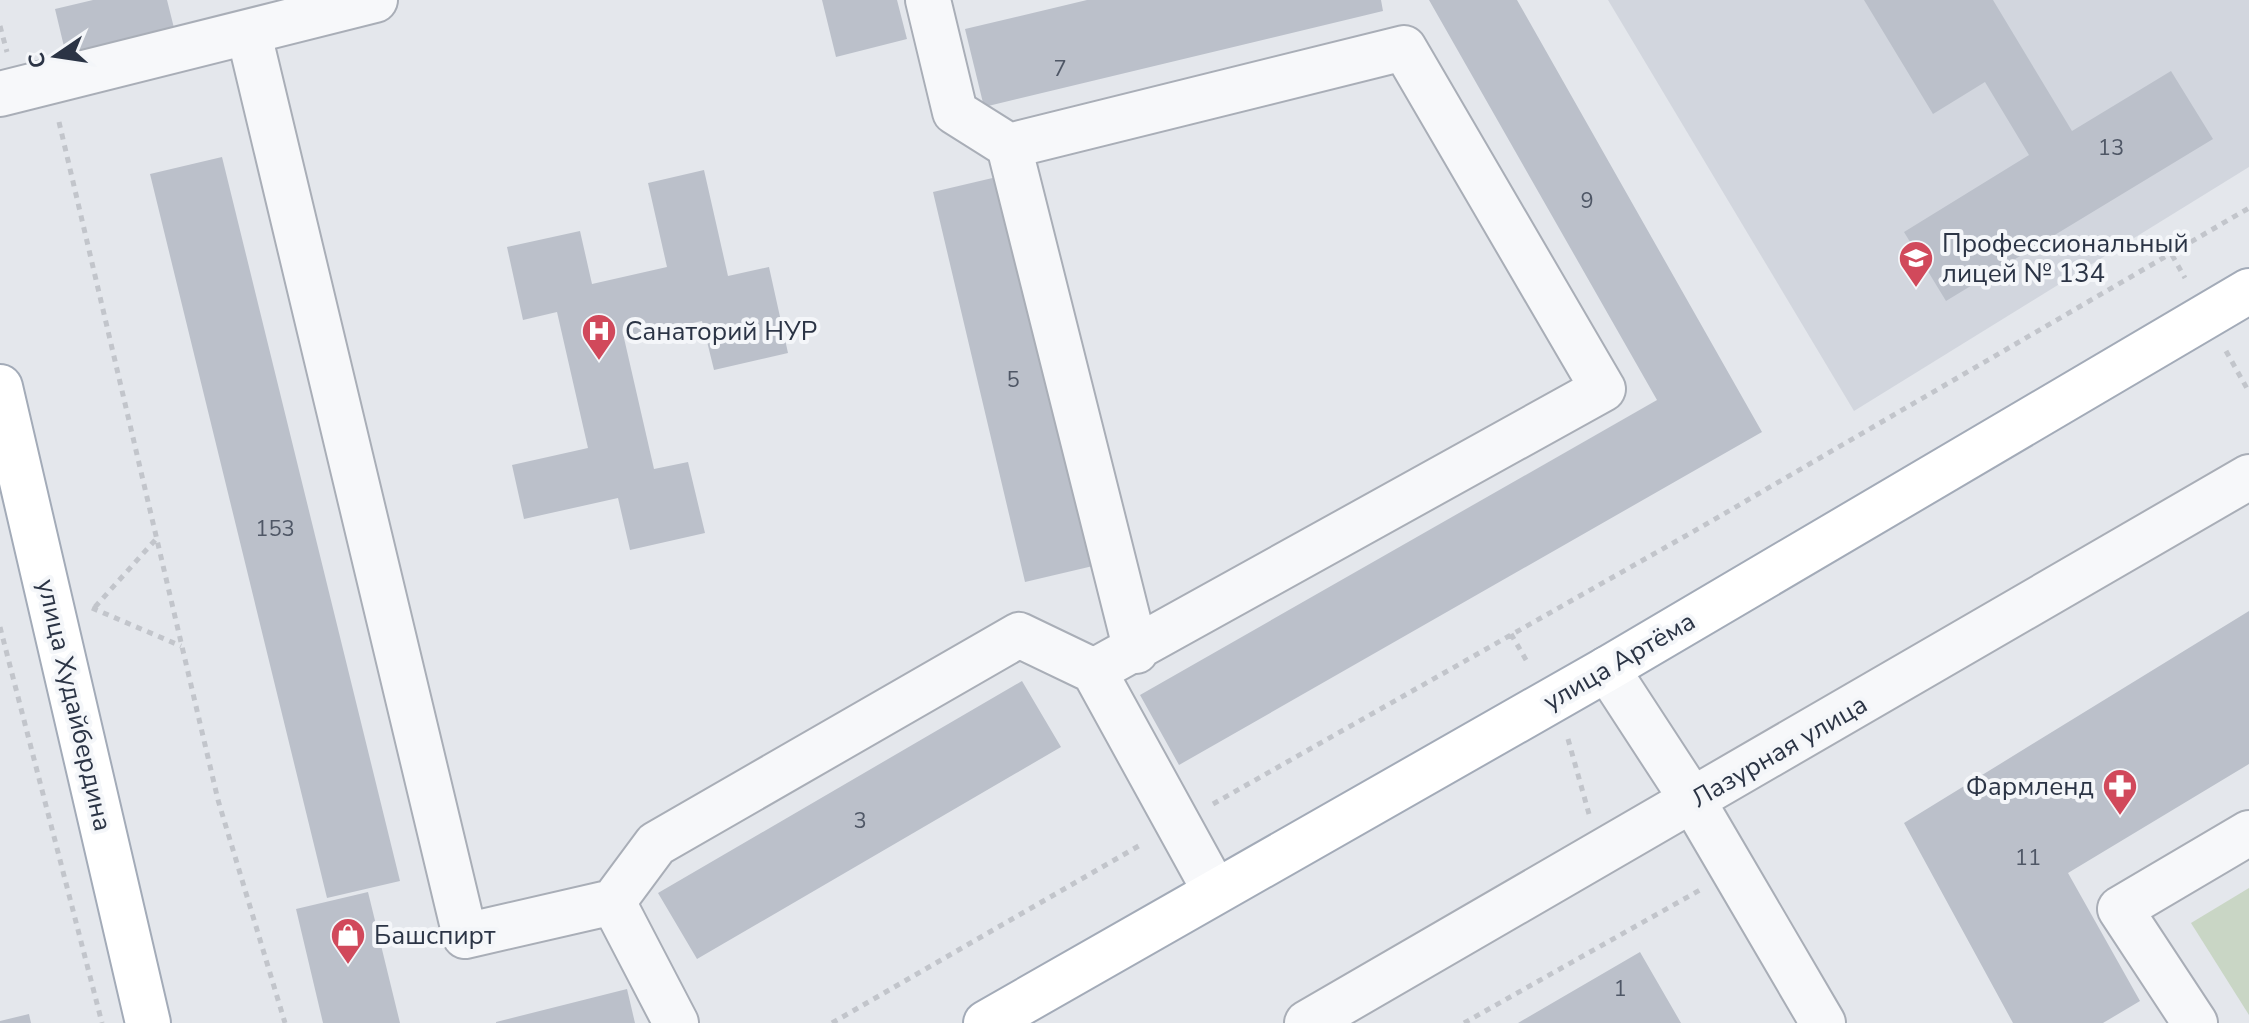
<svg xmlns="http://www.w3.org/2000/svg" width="2249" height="1023" font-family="'Nunito Sans',sans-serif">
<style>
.built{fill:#d2d6de}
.green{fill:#c9d6c5}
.building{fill:#bbc0ca}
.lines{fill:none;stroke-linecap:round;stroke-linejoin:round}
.minor-casing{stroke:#a9aeb7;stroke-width:48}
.major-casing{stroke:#a3abb8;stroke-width:48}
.path{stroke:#c2c5cb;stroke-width:5;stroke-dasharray:6 6;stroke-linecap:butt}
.minor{stroke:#f7f8fa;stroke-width:44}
.major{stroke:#fff;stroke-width:44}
.labels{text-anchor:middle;stroke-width:8;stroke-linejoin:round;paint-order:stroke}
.number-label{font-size:22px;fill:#4f5766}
.poi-label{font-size:26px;fill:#2b3445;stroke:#f4f6f9;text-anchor:start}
.street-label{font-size:26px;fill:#2b3445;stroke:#f4f6f9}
</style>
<rect width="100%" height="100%" fill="#e4e7ec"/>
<path class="built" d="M 1608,0 L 2249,0 L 2249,167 L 1854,411 Z"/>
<path class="green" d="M 2249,888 L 2249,1015 L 2191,923 Z"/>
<path class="building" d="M 93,0 L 167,0 L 174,28 L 66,55 L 55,9 Z
M 822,0 L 897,0 L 907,39 L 836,57 Z
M 1087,0 L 1381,0 L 1383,11 L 984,107 L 965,29 Z
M 1429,0 L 1517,0 L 1762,432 L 1179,765 L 1140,695 L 1657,400 Z
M 1864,0 L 1993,0 L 2072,131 L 2171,71 L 2213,139 L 1946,301 L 1904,232 L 2029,155 L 1985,82 L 1933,114 Z
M 222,157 L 400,881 L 327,898 L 150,174 Z
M 704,170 L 728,276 L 769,267 L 788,353 L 714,370 L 702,321 L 624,338 L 654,469 L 688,462 L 705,533 L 630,550 L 618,498 L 524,519 L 512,465 L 588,448 L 557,312 L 523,320 L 507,247 L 580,231 L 592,284 L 667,267 L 648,183 Z
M 1001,176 L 1093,566 L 1025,582 L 933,192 Z
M 2249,611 L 2249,764 L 2068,873 L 2140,1001 L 2103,1023 L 2013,1023 L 1904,823 Z
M 1022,681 L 1061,747 L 697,959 L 658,893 Z
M 368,892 L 400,1023 L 323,1023 L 296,909 Z
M 1640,952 L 1681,1023 L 1518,1023 Z
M 627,989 L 635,1023 L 496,1023 L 496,1022 Z
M 29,1014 L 31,1023 L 0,1023 L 0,1021 Z"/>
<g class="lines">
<g class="minor-casing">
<path id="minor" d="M 249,34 L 465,936 L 613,902 L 676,1023
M 0,94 L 375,0
M 1009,146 L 1136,651
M 1607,669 L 1693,801 L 1823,1023
M 1094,671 L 1215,891
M 613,902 L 656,844 L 1019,635 L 1094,671 L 1603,389 L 1404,48 L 1009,146 L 955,112 L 928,0
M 1307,1023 L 2249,477
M 2195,1023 L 2120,909 L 2249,833"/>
</g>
<g class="major-casing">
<path id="major" d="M 0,387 L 148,1023
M 986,1023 L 1607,669 L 2249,291"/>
</g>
<path class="path" d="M 0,26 L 7,52
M 59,122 L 218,800 L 285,1023
M 2172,255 L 2185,278
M 2226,351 L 2249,392
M 95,607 L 157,538
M 92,608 L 181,646
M 0,627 L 102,1023
M 1511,634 L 1529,665
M 1568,739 L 1589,814
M 1213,804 L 1703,526 L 2249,208
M 832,1023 L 1142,844
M 1464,1023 L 1700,890"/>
<use href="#minor" class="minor"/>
<use href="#major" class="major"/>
</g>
<defs>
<g id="university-pin" transform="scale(1.8)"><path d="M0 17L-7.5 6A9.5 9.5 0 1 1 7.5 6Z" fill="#d1495b" stroke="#f4f6f9"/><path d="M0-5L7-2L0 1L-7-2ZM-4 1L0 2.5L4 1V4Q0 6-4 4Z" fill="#fff"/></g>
<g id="hospital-pin" transform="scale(1.8)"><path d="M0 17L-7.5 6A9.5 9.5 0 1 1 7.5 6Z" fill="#d1495b" stroke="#f4f6f9"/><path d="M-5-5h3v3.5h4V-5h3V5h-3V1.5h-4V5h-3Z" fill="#fff"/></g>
<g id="pharmacy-pin" transform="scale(1.8)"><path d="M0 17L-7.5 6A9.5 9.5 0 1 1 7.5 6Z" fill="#d1495b" stroke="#f4f6f9"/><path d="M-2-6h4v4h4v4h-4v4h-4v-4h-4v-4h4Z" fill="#fff"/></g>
<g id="shop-pin" transform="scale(1.8)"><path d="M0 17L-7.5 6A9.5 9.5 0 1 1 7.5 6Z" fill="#d1495b" stroke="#f4f6f9"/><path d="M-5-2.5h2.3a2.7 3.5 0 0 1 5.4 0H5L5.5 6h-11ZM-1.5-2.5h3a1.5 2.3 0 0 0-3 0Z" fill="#fff"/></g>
</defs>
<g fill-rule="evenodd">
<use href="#university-pin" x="1916" y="258"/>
<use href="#hospital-pin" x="599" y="331"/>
<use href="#pharmacy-pin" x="2120" y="786"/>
<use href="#shop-pin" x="348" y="935"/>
</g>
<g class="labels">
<g class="number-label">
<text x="1060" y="76">7</text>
<text x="2111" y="155">13</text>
<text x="1587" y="208">9</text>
<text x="1013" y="387">5</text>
<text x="275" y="536">153</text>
<text x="860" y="828">3</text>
<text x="2028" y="865">11</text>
<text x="1620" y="996">1</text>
</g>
<g class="poi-label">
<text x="1942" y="252">Профессиональный<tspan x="1942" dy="30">лицей № 134</tspan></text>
<text x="625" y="340">Санаторий НУР</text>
<text x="2094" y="795" text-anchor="end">Фармленд</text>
<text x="374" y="944">Башспирт</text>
</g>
<g class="street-label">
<text transform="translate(1619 661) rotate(-30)" y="9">улица Артёма</text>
<text transform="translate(75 705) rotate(77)" y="9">улица Худайбердина</text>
<text transform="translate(1779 751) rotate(-30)" y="9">Лазурная улица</text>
</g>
</g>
<g transform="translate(56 56) rotate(257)" stroke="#f4f6f9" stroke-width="6" paint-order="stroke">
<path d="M0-6L14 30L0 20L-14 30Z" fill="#2b3445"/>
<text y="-12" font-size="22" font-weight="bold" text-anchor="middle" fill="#2b3445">С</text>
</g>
</svg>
